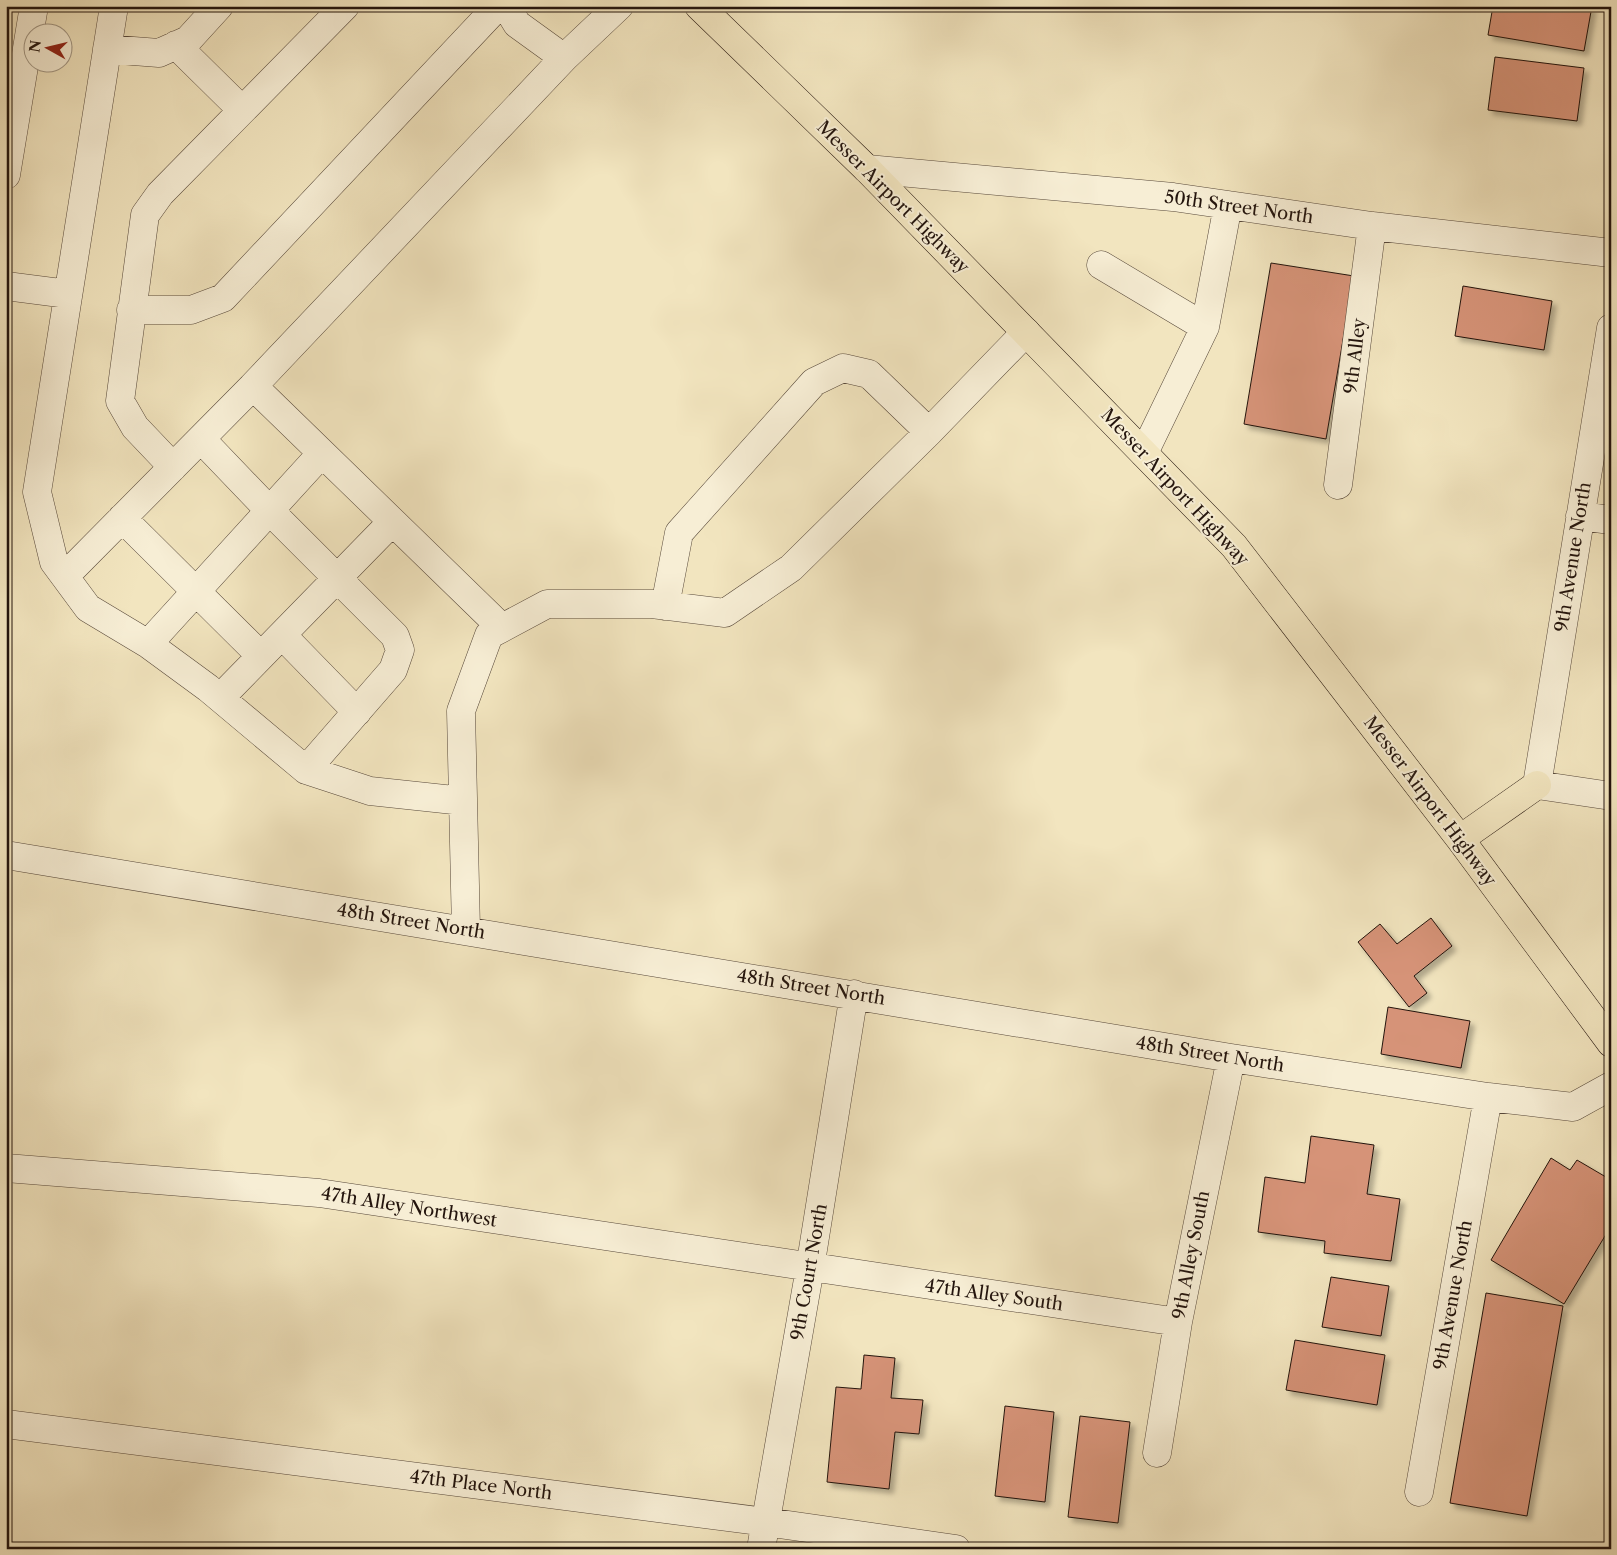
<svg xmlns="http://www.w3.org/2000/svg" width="1617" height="1555" font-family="'Libre Caslon Text',serif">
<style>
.building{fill:#d69378;stroke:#23140d;filter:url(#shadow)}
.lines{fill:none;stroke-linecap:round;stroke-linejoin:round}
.minor-casing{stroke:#57483a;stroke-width:29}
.major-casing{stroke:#23140d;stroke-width:29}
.minor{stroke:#f7eed5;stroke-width:28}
.major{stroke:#f2e5bf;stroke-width:28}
.labels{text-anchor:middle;stroke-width:4;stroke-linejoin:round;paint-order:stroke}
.street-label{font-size:18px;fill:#23140d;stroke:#f7eed5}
</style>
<defs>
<filter id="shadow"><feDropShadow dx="4.5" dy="4.5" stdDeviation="2.5" flood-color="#0004"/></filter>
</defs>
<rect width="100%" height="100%" fill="#f2e5bf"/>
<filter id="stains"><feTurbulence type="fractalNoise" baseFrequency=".004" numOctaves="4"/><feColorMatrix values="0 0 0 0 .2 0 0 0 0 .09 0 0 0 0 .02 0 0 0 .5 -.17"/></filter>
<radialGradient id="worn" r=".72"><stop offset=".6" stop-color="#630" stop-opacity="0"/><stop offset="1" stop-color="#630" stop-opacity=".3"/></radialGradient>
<path class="building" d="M 1493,6 L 1592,6 L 1584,51 L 1488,35 Z
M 1495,57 L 1584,68 L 1577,121 L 1488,110 Z
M 1271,263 L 1354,276 L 1326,439 L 1244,424 Z
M 1463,286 L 1552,301 L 1544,350 L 1455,336 Z
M 1431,918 L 1452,946 L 1414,976 L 1427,993 L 1409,1007 L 1358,942 L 1380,924 L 1397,944 Z
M 1388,1007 L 1470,1021 L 1461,1068 L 1381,1054 Z
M 1311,1136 L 1374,1145 L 1367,1194 L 1400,1199 L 1391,1261 L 1324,1253 L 1325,1241 L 1258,1232 L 1265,1177 L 1305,1183 Z
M 1551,1158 L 1570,1170 L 1577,1160 L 1611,1180 L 1611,1226 L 1564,1304 L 1491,1260 Z
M 1331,1277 L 1389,1286 L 1381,1336 L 1322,1327 Z
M 1486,1293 L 1563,1306 L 1527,1516 L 1450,1503 Z
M 1295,1340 L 1385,1355 L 1377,1405 L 1286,1390 Z
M 864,1355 L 895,1358 L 891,1398 L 923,1400 L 919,1434 L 895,1432 L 889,1489 L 827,1482 L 836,1387 L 861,1389 Z
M 1005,1406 L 1054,1412 L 1045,1502 L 995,1496 Z
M 1080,1416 L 1130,1422 L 1118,1523 L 1068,1517 Z"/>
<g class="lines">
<g class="minor-casing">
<path id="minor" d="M 114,6 L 37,492 L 54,562 L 88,608 L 148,644 L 208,688 L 306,770 L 370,791 L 463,801
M 506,6 L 517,24 L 564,58 L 619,6
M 176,45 L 242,110
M 107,49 L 159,53 L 188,40 L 219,6
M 867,169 L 1173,197 L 1372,226 L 1611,253
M 6,175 L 34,6
M 1101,265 L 1205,327
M 6,286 L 68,294
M 131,310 L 191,310 L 223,298 L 498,6
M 1611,328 L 1537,785 L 1611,796
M 253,386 L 564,58
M 201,439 L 269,510 L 395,636 L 400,650 L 393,670 L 306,770
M 1144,453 L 1205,327 L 1228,205
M 173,467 L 135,427 L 120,401 L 145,215 L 160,194 L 345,6
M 1338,485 L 1372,226
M 1580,516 L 1611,520
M 122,518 L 261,656
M 65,576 L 253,386 L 502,628
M 665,606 L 679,533 L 814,382 L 843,368 L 869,374 L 929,432
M 282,635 L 357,712
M 148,644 L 322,453
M 220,698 L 392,522
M 6,855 L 1231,1058 L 1488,1097 L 1573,1107 L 1611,1086
M 466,930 L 461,711 L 489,635 L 547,604 L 652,604 L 725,613 L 791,568 L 929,432 L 1026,332
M 6,1168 L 319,1193 L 1178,1322
M 6,1424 L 766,1522 L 956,1549
M 1157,1453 L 1178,1322 L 1231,1058
M 1419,1492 L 1488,1097
M 761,1549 L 810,1268 L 854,994"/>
</g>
<g class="major-casing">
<path id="major" d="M 699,6 L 867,169 L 1234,546 L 1460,839 L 1611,1043
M 1460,839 L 1537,785"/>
</g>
<use href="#minor" class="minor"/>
<use href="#major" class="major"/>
</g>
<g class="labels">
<g class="street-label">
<text transform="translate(893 197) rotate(45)" y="6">Messer Airport Highway</text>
<text transform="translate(1239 207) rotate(8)" y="6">50th Street North</text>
<text transform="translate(1355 356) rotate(-83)" y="6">9th Alley</text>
<text transform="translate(1175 487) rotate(47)" y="6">Messer Airport Highway</text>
<text transform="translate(1573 557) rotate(-81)" y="6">9th Avenue North</text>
<text transform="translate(1430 801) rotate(53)" y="6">Messer Airport Highway</text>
<text transform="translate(411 921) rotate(9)" y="6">48th Street North</text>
<text transform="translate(811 987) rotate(9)" y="6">48th Street North</text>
<text transform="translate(1210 1054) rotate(9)" y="6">48th Street North</text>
<text transform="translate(409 1207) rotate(9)" y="6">47th Alley Northwest</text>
<text transform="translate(1191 1255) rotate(-79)" y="6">9th Alley South</text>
<text transform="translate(809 1272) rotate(-80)" y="6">9th Court North</text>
<text transform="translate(994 1295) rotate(8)" y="6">47th Alley South</text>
<text transform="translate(1453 1295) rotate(-80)" y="6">9th Avenue North</text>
<text transform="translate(481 1485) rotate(7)" y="6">47th Place North</text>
</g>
</g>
<rect width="1617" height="1555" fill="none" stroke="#f2e5bf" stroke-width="25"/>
<rect x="8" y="8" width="1602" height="1540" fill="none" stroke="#23140d" stroke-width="2.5"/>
<rect x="12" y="12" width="1592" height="1530" fill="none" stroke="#23140d"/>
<g transform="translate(48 48) rotate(278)"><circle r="24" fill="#f7eed5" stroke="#a29785"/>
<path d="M0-4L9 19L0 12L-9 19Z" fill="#8f2418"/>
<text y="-8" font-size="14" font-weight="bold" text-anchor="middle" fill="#23140d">N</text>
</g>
<rect width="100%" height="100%" filter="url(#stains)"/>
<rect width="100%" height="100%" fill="url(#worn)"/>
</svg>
